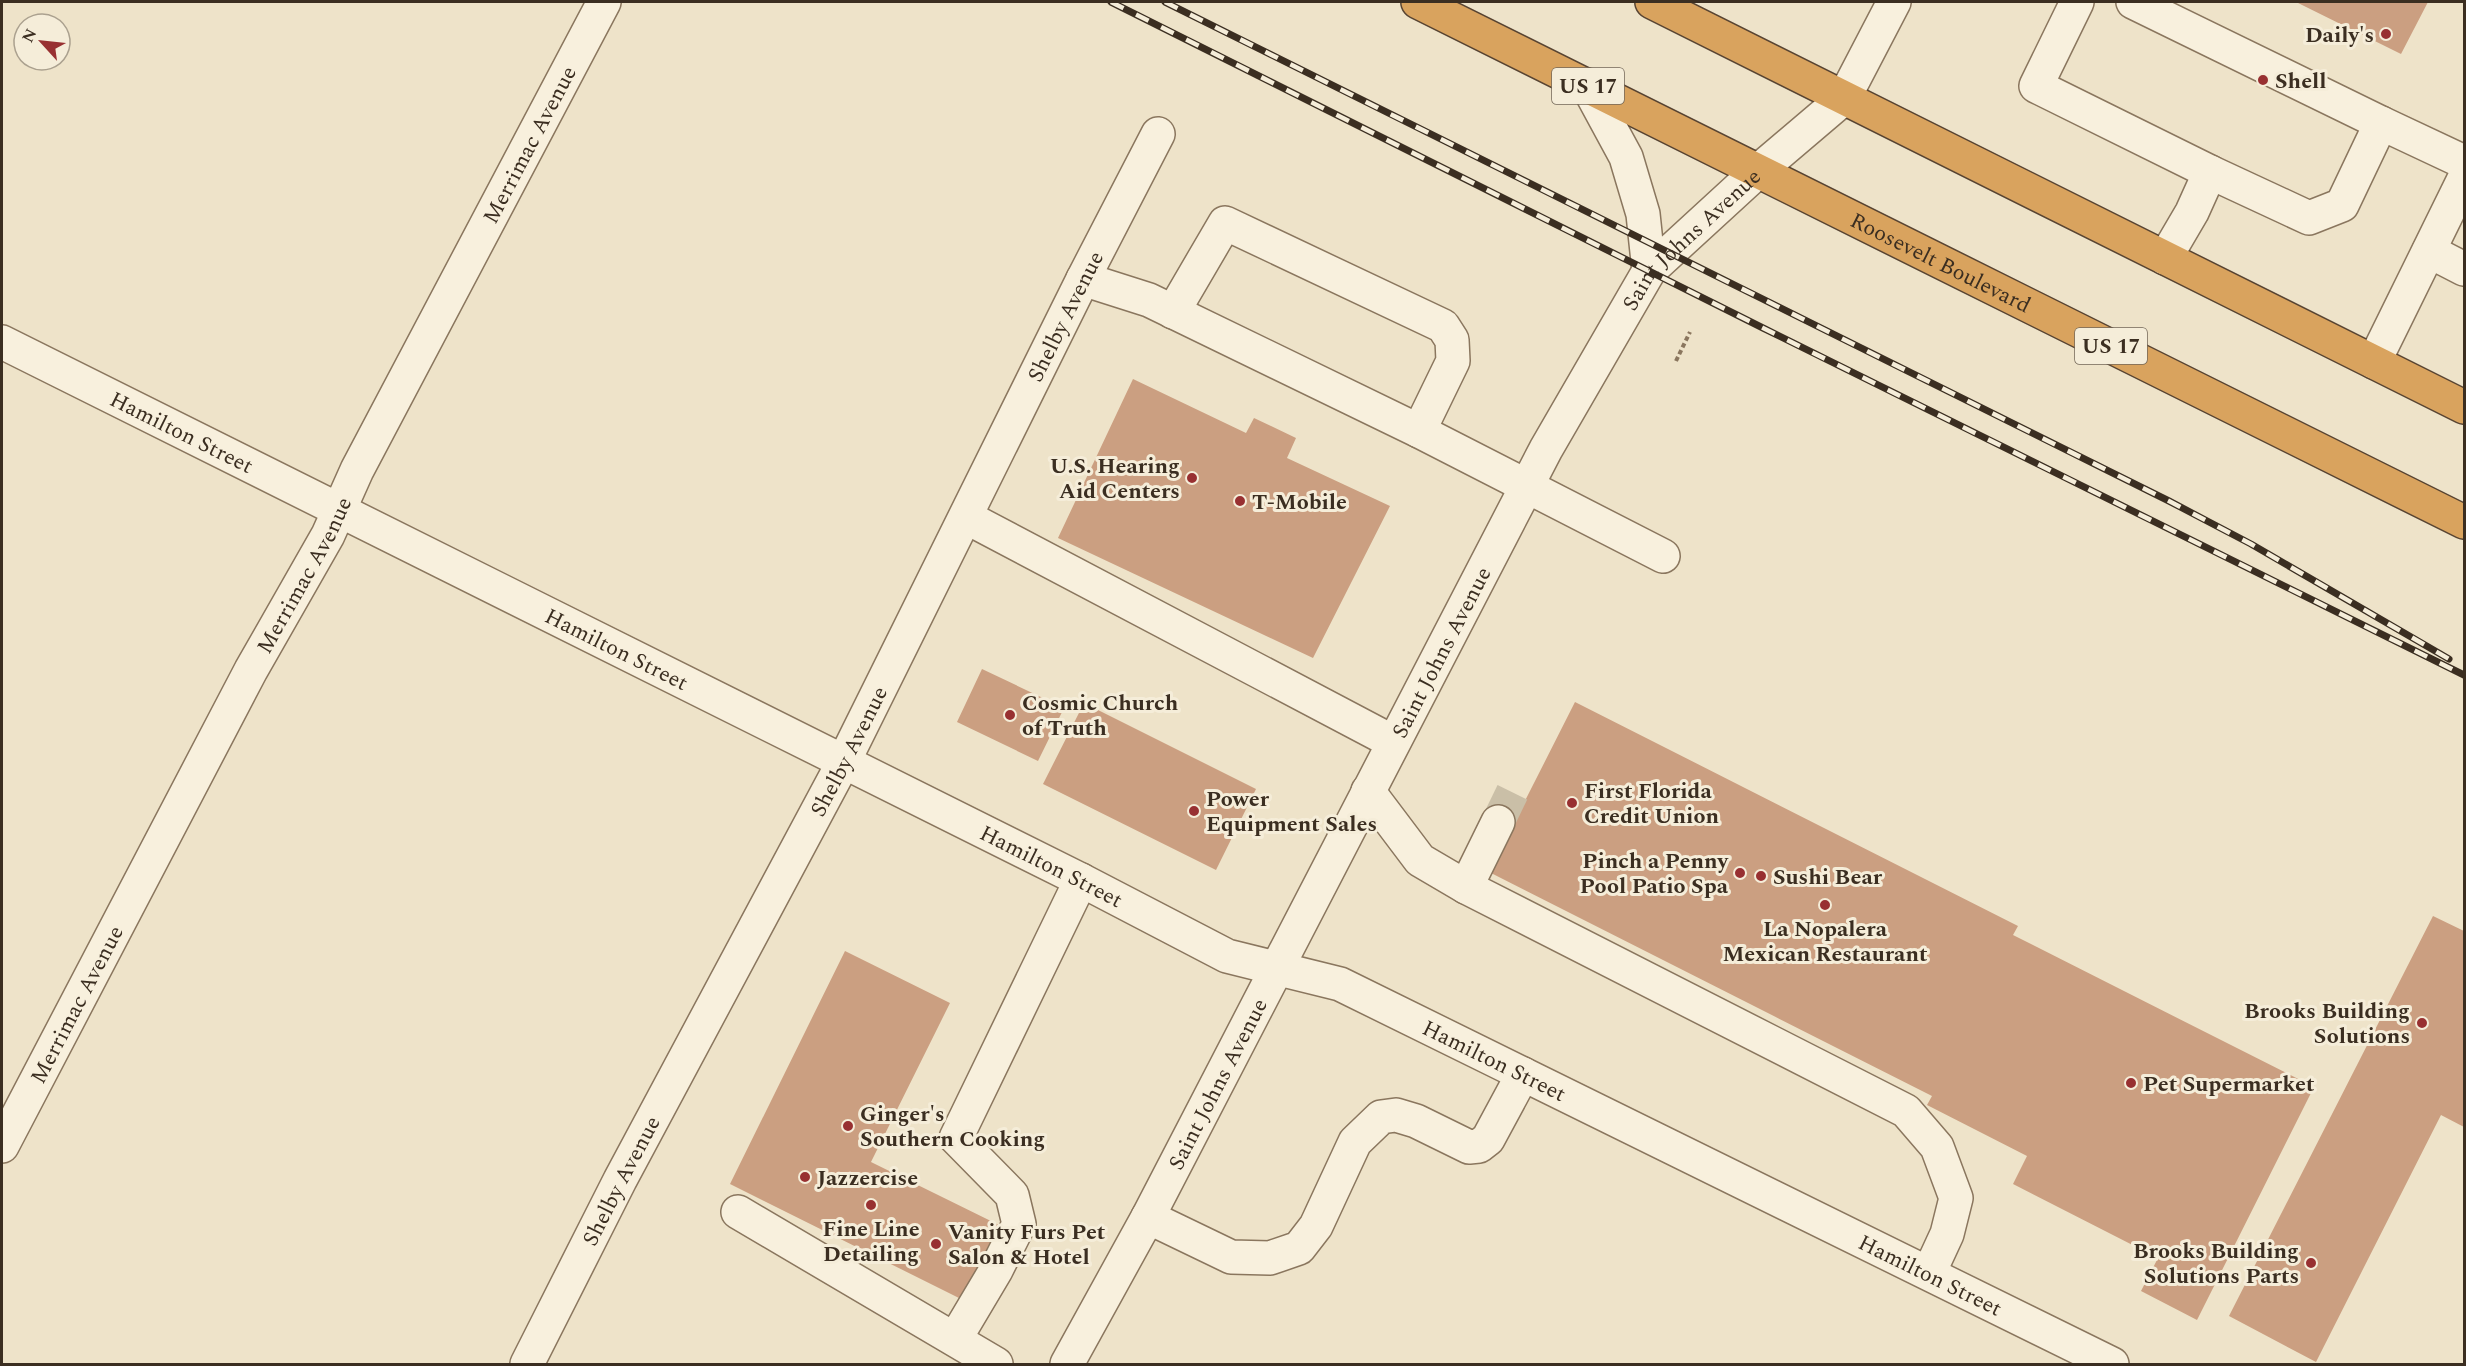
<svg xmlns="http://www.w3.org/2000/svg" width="2466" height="1366" font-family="Spectral,serif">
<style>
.building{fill:#cb9f81}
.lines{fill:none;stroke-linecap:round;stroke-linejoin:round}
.minor-tunnel{stroke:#cabfa7;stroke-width:33;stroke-dasharray:33 16;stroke-linecap:butt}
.minor-casing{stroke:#8a765e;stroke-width:36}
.highway-casing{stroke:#584432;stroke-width:36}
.path{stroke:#8a765e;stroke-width:4;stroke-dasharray:4.5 3;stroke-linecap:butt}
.minor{stroke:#f8f0dd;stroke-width:33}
.highway{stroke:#d9a35e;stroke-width:33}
.rail-casing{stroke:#3b2e21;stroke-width:7}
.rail{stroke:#f5edd9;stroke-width:4.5;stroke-dasharray:14;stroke-linecap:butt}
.poi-dot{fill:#983031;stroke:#f5edd9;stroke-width:2}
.labels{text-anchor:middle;stroke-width:6;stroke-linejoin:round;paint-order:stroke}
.shield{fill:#f5edd9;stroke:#736758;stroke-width:1.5}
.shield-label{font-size:21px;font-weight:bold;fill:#3b2e21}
.poi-label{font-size:22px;font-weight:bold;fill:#3b2e21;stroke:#f5edd9;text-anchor:start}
.street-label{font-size:22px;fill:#3b2e21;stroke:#f5edd9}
</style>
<rect width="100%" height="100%" fill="#eee3c9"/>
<path class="building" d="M 2296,2 L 2428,2 L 2401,54 Z
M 1133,379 L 1246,433 L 1254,418 L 1296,438 L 1287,458 L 1390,506 L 1313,658 L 1058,538 Z
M 982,669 L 1064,708 L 1038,761 L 957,722 Z
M 1575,702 L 2018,926 L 2013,935 L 2314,1087 L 2197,1320 L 2141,1291 L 2158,1258 L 2013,1184 L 2027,1156 L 1927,1105 L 1932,1096 L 1489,872 Z
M 1084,703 L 1256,789 L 1216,870 L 1043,784 Z
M 2433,916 L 2464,931 L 2464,1127 L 2441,1115 L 2316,1362 L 2229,1316 Z
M 845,951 L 950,1003 L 871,1162 L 999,1225 L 963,1300 L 730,1184 Z"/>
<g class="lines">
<path class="minor-tunnel" d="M 1498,822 L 1514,789"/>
<g class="minor-casing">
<g id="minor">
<path d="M 2077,2 L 2036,86 L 2210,172 L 2192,212 L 2165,258"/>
<path d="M 2133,2 L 2381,123"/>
<path d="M 1587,85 L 1626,157 L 1643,214 L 1649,271"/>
<path d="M 2210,172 L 2309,218 L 2342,205 L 2381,123 L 2464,162"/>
<path d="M 2429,251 L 2464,269"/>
<path d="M 1083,279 L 1149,300 L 1419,431 L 1663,556"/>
<path d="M 1173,312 L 1225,223 L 1443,326 L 1452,340 L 1453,361 L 1419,431"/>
<path id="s1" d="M 2,342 L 1081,880 L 1227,956 L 1340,984 L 2112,1364"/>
<path d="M 2374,362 L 2464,179"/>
<path d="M 966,517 L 1393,742"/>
<path d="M 1368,791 L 1420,860 L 1466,887 L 1906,1111 L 1937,1147 L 1956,1198 L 1947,1234 L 1929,1273"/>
<path d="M 1466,887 L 1498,822"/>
<path id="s2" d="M 2,1146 L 251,670 L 328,535 L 357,470 L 604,2"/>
<path d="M 738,1212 L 996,1364"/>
<path d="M 1148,1217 L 1231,1257 L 1270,1258 L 1299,1248 L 1316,1226 L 1355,1142 L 1381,1117 L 1396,1115 L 1416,1121 L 1469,1147 L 1479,1146 L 1488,1139 L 1523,1074"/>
<path d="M 955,1339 L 996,1270 L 1019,1224 L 1012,1195 L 956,1138 L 1081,880"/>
<path id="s3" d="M 527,1364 L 620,1180 L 843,763 L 1083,279 L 1158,134"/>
<path id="s4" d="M 1067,1364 L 1148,1217 L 1546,449 L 1649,271 L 1758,171 L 1844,98 L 1894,2"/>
</g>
</g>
<g class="highway-casing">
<g id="highway">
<path id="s5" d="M 1418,2 L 2464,522"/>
<path d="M 1652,2 L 2464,407"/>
</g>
</g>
<path class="path" d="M 1676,361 L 1690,332"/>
<use href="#minor" class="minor"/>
<use href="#highway" class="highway"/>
<g class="rail-casing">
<path id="rail" d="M 1111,2 L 1763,328 L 2464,675
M 1165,2 L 2169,501 L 2251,544 L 2449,659"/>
</g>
<use href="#rail" class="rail"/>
</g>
<g class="poi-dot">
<circle cx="2386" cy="34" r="6"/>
<circle cx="2263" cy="80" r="6"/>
<circle cx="1192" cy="478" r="6"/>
<circle cx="1240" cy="501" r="6"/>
<circle cx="1010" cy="715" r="6"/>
<circle cx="1572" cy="803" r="6"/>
<circle cx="1194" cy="811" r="6"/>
<circle cx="1740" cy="873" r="6"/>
<circle cx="1761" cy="876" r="6"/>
<circle cx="1825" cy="905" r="6"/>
<circle cx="2422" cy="1023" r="6"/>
<circle cx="2131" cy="1083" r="6"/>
<circle cx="848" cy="1126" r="6"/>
<circle cx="805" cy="1177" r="6"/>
<circle cx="871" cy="1205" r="6"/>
<circle cx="936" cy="1244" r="6"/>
<circle cx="2311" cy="1263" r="6"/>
</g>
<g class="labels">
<g class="shield">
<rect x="1552" y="68" width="72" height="36" rx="4.5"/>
<rect x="2075" y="328" width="72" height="36" rx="4.5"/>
</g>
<g class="shield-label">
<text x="1588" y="93">US 17</text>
<text x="2111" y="353">US 17</text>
</g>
<g class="poi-label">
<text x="2374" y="42" text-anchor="end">Daily's</text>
<text x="2275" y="88">Shell</text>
<text x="1180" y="473" text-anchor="end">U.S. Hearing<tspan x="1180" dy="25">Aid Centers</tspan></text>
<text x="1252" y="509">T-Mobile</text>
<text x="1022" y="710">Cosmic Church<tspan x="1022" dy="25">of Truth</tspan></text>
<text x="1584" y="798">First Florida<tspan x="1584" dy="25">Credit Union</tspan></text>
<text x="1206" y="806">Power<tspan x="1206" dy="25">Equipment Sales</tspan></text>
<text x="1728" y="868" text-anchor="end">Pinch a Penny<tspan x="1728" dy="25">Pool Patio Spa</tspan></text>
<text x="1773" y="884">Sushi Bear</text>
<text x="1825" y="936" text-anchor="middle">La Nopalera<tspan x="1825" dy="25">Mexican Restaurant</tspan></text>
<text x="2410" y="1018" text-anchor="end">Brooks Building<tspan x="2410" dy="25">Solutions</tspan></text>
<text x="2143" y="1091">Pet Supermarket</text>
<text x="860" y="1121">Ginger's<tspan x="860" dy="25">Southern Cooking</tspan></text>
<text x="817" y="1185">Jazzercise</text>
<text x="871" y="1236" text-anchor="middle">Fine Line<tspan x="871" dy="25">Detailing</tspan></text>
<text x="948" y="1239">Vanity Furs Pet<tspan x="948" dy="25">Salon &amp; Hotel</tspan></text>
<text x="2299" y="1258" text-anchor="end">Brooks Building<tspan x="2299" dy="25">Solutions Parts</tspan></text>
</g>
<g class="street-label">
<text dy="8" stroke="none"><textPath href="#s2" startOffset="1132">Merrimac Avenue</textPath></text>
<text dy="8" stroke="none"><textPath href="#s4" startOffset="1290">Saint Johns Avenue</textPath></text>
<text dy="8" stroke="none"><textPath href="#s5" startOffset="584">Roosevelt Boulevard</textPath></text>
<text dy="8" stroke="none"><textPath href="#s3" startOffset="1178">Shelby Avenue</textPath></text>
<text dy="8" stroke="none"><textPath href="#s1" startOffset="201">Hamilton Street</textPath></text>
<text dy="8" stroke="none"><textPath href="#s2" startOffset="646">Merrimac Avenue</textPath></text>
<text dy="8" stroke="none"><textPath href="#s1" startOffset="687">Hamilton Street</textPath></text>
<text dy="8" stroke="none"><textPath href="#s4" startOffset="804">Saint Johns Avenue</textPath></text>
<text dy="8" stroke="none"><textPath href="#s3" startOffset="692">Shelby Avenue</textPath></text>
<text dy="8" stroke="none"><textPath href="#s1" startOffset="1173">Hamilton Street</textPath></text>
<text dy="8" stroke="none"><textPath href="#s2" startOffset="160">Merrimac Avenue</textPath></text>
<text dy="8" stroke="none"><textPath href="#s1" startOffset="1659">Hamilton Street</textPath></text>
<text dy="8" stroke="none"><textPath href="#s4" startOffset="318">Saint Johns Avenue</textPath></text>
<text dy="8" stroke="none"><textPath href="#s3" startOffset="206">Shelby Avenue</textPath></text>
<text dy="8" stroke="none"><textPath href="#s1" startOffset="2145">Hamilton Street</textPath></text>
</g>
</g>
<rect width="2466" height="1366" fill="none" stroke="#3b2e21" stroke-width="6"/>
<g transform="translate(42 42) rotate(297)"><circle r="28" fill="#f5edd9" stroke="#aba18f" stroke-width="1.5"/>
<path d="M0-4.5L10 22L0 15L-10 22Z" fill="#983031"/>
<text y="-9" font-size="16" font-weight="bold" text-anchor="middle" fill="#3b2e21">N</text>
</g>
</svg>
